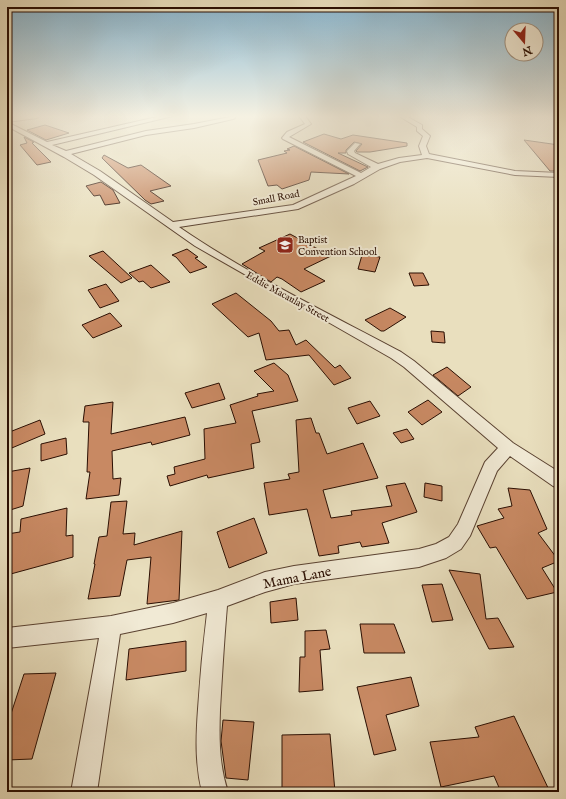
<svg xmlns="http://www.w3.org/2000/svg" width="566" height="799" font-family="'IM FELL English',serif">
<style>
.building{fill:#c88963;stroke:#2a0e02}
.lines{fill:none;stroke-linecap:round;stroke-linejoin:round}
.street-casing{stroke:#5a4231;stroke-width:2}
.street{fill:#f1ead5;fill-rule:evenodd}
.labels{text-anchor:middle;stroke-width:4;stroke-linejoin:round;paint-order:stroke}
.far-street-label{font-size:10px;fill:#2a0e02;stroke:#f1ead5}
.far-poi-label{font-size:10px;fill:#2a0e02;stroke:#f1ead5;text-anchor:start}
.near-street-label{font-size:14px;fill:#2a0e02;stroke:#f1ead5}
</style>
<rect width="100%" height="100%" fill="#e9dfbe"/>
<filter id="stains"><feTurbulence type="fractalNoise" baseFrequency=".005" numOctaves="4"/><feColorMatrix values="0 0 0 0 .2 0 0 0 0 .09 0 0 0 0 .02 0 0 0 .5 -.17"/></filter>
<radialGradient id="worn" r=".72"><stop offset=".6" stop-color="#630" stop-opacity="0"/><stop offset="1" stop-color="#630" stop-opacity=".3"/></radialGradient>
<path class="building" d="M 45,125 L 69,133 L 46,140 L 27,130 Z
M 324,134 L 341,139 L 353,135 L 407,143 L 407,146 L 370,152 L 357,152 L 356,151 L 362,144 L 354,142 L 346,150 L 346,153 L 338,153 L 368,167 L 360,171 L 303,142 Z
M 24,137 L 34,142 L 32,143 L 51,162 L 37,165 L 20,145 L 27,143 Z
M 524,140 L 559,145 L 559,171 L 550,171 Z
M 294,146 L 349,174 L 311,172 L 309,180 L 282,189 L 277,185 L 268,186 L 258,160 L 287,153 L 284,151 L 290,150 L 287,149 Z
M 104,155 L 128,168 L 141,165 L 171,186 L 150,191 L 164,201 L 151,204 L 145,200 L 102,158 Z
M 101,182 L 113,190 L 120,203 L 105,205 L 100,195 L 94,196 L 86,186 Z
M 290,234 L 331,256 L 304,269 L 325,281 L 301,292 L 282,279 L 277,277 L 271,282 L 242,264 L 265,251 L 259,248 Z
M 187,249 L 198,257 L 195,258 L 207,267 L 190,273 L 176,257 L 172,255 Z
M 103,251 L 132,278 L 121,283 L 89,256 Z
M 362,255 L 380,257 L 375,272 L 358,269 Z
M 151,265 L 170,282 L 151,288 L 143,281 L 139,282 L 129,273 Z
M 409,273 L 423,273 L 429,285 L 414,286 Z
M 106,284 L 119,301 L 100,308 L 88,290 Z
M 236,293 L 271,321 L 279,331 L 289,330 L 296,345 L 306,340 L 335,368 L 340,365 L 351,378 L 334,385 L 309,355 L 266,360 L 259,333 L 248,337 L 212,304 Z
M 390,308 L 406,317 L 384,331 L 381,331 L 365,320 Z
M 110,313 L 122,326 L 93,338 L 82,325 Z
M 431,331 L 444,332 L 445,343 L 432,342 Z
M 274,363 L 288,375 L 298,401 L 252,411 L 260,442 L 251,444 L 254,468 L 208,478 L 207,475 L 170,486 L 167,476 L 175,474 L 174,467 L 205,459 L 204,429 L 236,423 L 230,405 L 258,396 L 257,394 L 274,391 L 254,371 Z
M 447,367 L 471,387 L 458,396 L 433,375 Z
M 219,383 L 225,399 L 192,408 L 185,393 Z
M 428,400 L 442,412 L 422,425 L 408,412 Z
M 370,401 L 380,416 L 357,424 L 348,408 Z
M 113,402 L 111,434 L 185,417 L 190,435 L 152,445 L 151,442 L 112,451 L 113,479 L 121,478 L 119,495 L 86,499 L 90,472 L 87,472 L 89,422 L 83,422 L 85,406 Z
M 311,418 L 316,433 L 319,433 L 327,454 L 363,443 L 378,478 L 323,490 L 331,518 L 352,515 L 351,511 L 392,506 L 386,486 L 405,483 L 417,512 L 382,523 L 389,543 L 362,547 L 360,542 L 338,546 L 339,553 L 319,556 L 307,509 L 269,515 L 264,483 L 290,479 L 288,474 L 299,472 L 296,420 Z
M 40,420 L 45,434 L 7,450 L 7,433 Z
M 407,429 L 414,439 L 401,443 L 393,433 Z
M 66,438 L 67,454 L 41,461 L 41,444 Z
M 30,468 L 23,506 L 7,511 L 7,472 Z
M 425,483 L 442,486 L 442,501 L 424,497 Z
M 508,488 L 530,490 L 547,529 L 538,533 L 559,561 L 542,568 L 557,592 L 527,599 L 496,547 L 490,548 L 477,526 L 504,518 L 498,509 L 512,506 Z
M 127,501 L 123,534 L 135,533 L 134,545 L 182,531 L 179,600 L 147,604 L 151,557 L 127,560 L 120,596 L 88,599 L 95,564 L 94,564 L 99,537 L 107,536 L 111,502 Z
M 67,508 L 66,536 L 73,535 L 73,557 L 7,575 L 7,534 L 20,532 L 21,519 Z
M 254,518 L 267,553 L 229,568 L 217,532 Z
M 449,570 L 480,574 L 486,619 L 498,618 L 514,647 L 489,649 Z
M 442,584 L 453,620 L 432,622 L 422,585 Z
M 296,598 L 298,620 L 271,623 L 270,602 Z
M 360,624 L 394,624 L 405,653 L 364,653 Z
M 326,630 L 330,649 L 320,650 L 323,690 L 299,692 L 300,657 L 305,657 L 305,631 Z
M 186,641 L 186,671 L 126,680 L 129,649 Z
M 56,673 L 32,759 L 7,760 L 7,726 L 24,674 Z
M 411,677 L 419,706 L 386,715 L 396,750 L 374,755 L 357,687 Z
M 514,716 L 550,792 L 501,792 L 494,776 L 441,787 L 430,742 L 479,737 L 475,727 Z
M 223,720 L 254,722 L 248,780 L 226,778 L 221,741 Z
M 330,734 L 335,792 L 282,792 L 282,735 Z"/>
<g class="lines">
<g class="street-casing">
<path id="street" d="M 24,116 L 40,116 L 37,118 L 7,122 L 7,118 Z
M 161,116 L 173,116 L 52,145 L 66,151 L 146,131 L 194,124 L 235,116 L 235,118 L 233,119 L 194,128 L 146,135 L 71,154 L 100,171 L 173,222 L 293,205 L 356,176 L 283,139 L 282,138 L 287,132 L 305,124 L 299,116 L 305,116 L 311,124 L 289,137 L 361,173 L 371,167 L 348,154 L 347,151 L 355,143 L 360,144 L 354,151 L 355,153 L 378,164 L 399,158 L 422,155 L 419,146 L 423,136 L 417,131 L 417,127 L 399,116 L 406,116 L 422,125 L 422,129 L 430,136 L 426,146 L 429,154 L 515,171 L 559,173 L 559,177 L 515,175 L 427,158 L 400,162 L 380,169 L 354,184 L 298,209 L 179,227 C 249,275 326,312 401,352 L 414,361 L 513,443 L 559,472 L 559,488 L 553,486 L 510,456 L 497,471 L 470,536 L 461,549 L 446,558 L 419,567 L 294,584 L 265,592 L 227,606 C 224,641 222,675 220,710 C 219,738 219,765 228,792 L 202,792 C 195,764 196,737 198,709 C 200,677 203,645 207,613 L 173,623 L 120,634 L 97,792 L 71,792 L 99,638 L 7,648 L 7,628 L 111,616 L 173,603 L 218,590 L 265,572 L 294,566 L 419,549 L 436,544 L 449,537 L 458,524 L 485,462 L 498,448 L 404,367 L 391,358 L 195,246 L 94,175 L 64,157 L 7,126 L 7,122 L 47,142 Z"/>
</g>
<use href="#street" class="street"/>
</g>
<linearGradient id="sky" x2="0" y2="1"><stop stop-color="#87b7d3"/><stop offset="0.51" stop-color="#f5f1e2"/><stop offset="1" stop-color="#f5f1e2" stop-opacity="0"/></linearGradient>
<rect width="566" height="228" fill="url(#sky)"/>
<defs>
<g id="school-square" transform="scale(0.9)"><rect x="-9" y="-9" width="18" height="18" rx="4" fill="#8f2418" stroke="#f1ead5"/><path d="M0-5L7-2L0 1L-7-2ZM-4 1L0 2.5L4 1V4Q0 6-4 4Z" fill="#fff"/></g>
</defs>
<g fill-rule="evenodd">
<use href="#school-square" x="285" y="245"/>
</g>
<g class="labels">
<g class="far-street-label">
<text transform="translate(276 197) rotate(-11)" y="4">Small Road</text>
<text transform="translate(288 296) rotate(29)" y="4">Eddie Macaulay Street</text>
</g>
<g class="far-poi-label">
<text x="298" y="243">Baptist<tspan x="298" dy="12">Convention School</tspan></text>
</g>
<g class="near-street-label">
<text transform="translate(297 577) rotate(-11)" y="5">Mama Lane</text>
</g>
</g>
<rect width="566" height="799" fill="none" stroke="#e9dfbe" stroke-width="24"/>
<rect x="8" y="8" width="550" height="783" fill="none" stroke="#2a0e02" stroke-width="2"/>
<rect x="12" y="12" width="542" height="775" fill="none" stroke="#2a0e02"/>
<g transform="translate(524 42) rotate(161)"><circle r="19" fill="#f1ead5" stroke="#a19281"/>
<path d="M0-3L7 15L0 10L-7 15Z" fill="#8f2418"/>
<text y="-6" font-size="11" font-weight="bold" text-anchor="middle" fill="#2a0e02">N</text>
</g>
<rect width="100%" height="100%" filter="url(#stains)"/>
<rect width="100%" height="100%" fill="url(#worn)"/>
</svg>
